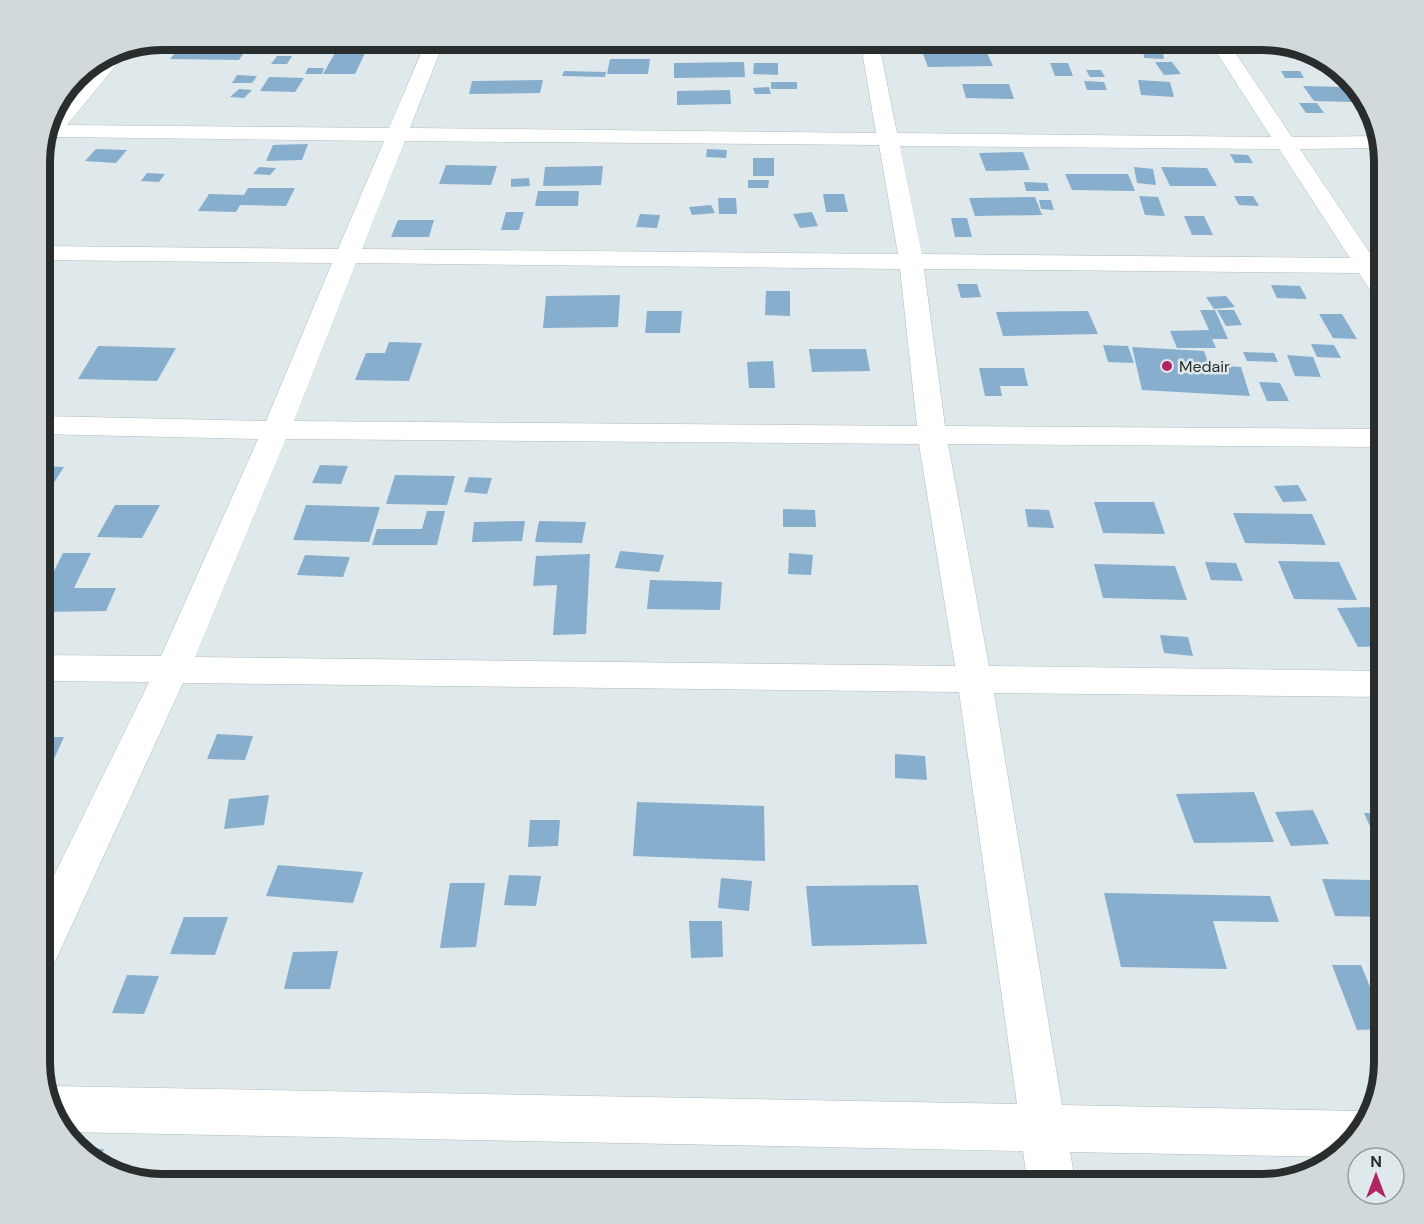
<svg xmlns="http://www.w3.org/2000/svg" width="1424" height="1224" font-family="'DM Sans',sans-serif">
<style>
.building{fill:#87aecd}
.lines{fill:none;stroke-linecap:round;stroke-linejoin:round}
.minor-casing{stroke:#b2bbbd;stroke-width:1}
.minor{fill:#fff;fill-rule:evenodd}
.poi-dot{fill:#b02562;stroke:#dfe8ea;stroke-width:2}
.labels{text-anchor:middle;stroke-width:5;stroke-linejoin:round;paint-order:stroke}
.poi-label{font-size:16px;fill:#2a2d2e;stroke:#dfe8ea;text-anchor:start}
.rim{fill:none;stroke:#2a2d2e;stroke-width:8}
</style>
<rect width="100%" height="100%" fill="#dfe8ea"/>
<path class="building" d="M 822,44 L 846,45 L 847,54 L 822,53 Z
M 180,47 L 247,48 L 239,60 L 170,59 Z
M 1143,47 L 1162,48 L 1164,59 L 1144,58 Z
M 750,48 L 779,48 L 779,54 L 750,54 Z
M 335,53 L 365,53 L 355,74 L 323,74 Z
M 987,53 L 993,66 L 928,67 L 923,54 Z
M 277,56 L 292,56 L 287,64 L 271,64 Z
M 610,59 L 650,59 L 648,74 L 607,74 Z
M 744,62 L 745,77 L 674,78 L 674,63 Z
M 1155,62 L 1172,62 L 1181,74 L 1164,75 Z
M 754,63 L 778,63 L 778,75 L 753,74 Z
M 1050,63 L 1068,63 L 1073,76 L 1055,76 Z
M 308,68 L 324,68 L 322,74 L 305,74 Z
M 1086,70 L 1101,70 L 1105,77 L 1090,77 Z
M 564,71 L 606,72 L 605,77 L 562,76 Z
M 1281,71 L 1300,71 L 1304,78 L 1285,78 Z
M 1331,71 L 1344,71 L 1350,79 L 1337,79 Z
M 237,75 L 257,76 L 252,83 L 232,83 Z
M 269,77 L 304,78 L 295,92 L 260,91 Z
M 543,80 L 540,93 L 469,94 L 472,81 Z
M 1138,80 L 1170,82 L 1174,97 L 1141,95 Z
M 1084,81 L 1104,82 L 1107,90 L 1087,90 Z
M 771,82 L 797,82 L 797,89 L 771,89 Z
M 962,84 L 1009,84 L 1014,99 L 966,98 Z
M 1303,86 L 1342,87 L 1353,102 L 1314,101 Z
M 769,87 L 771,94 L 755,94 L 753,88 Z
M 239,89 L 252,90 L 244,98 L 230,97 Z
M 730,90 L 731,104 L 677,105 L 677,91 Z
M 1299,103 L 1317,103 L 1324,113 L 1306,113 Z
M 308,144 L 302,160 L 266,161 L 273,145 Z
M 96,149 L 127,150 L 116,163 L 85,161 Z
M 707,149 L 727,150 L 726,158 L 706,157 Z
M 1023,152 L 1030,170 L 986,171 L 979,153 Z
M 1230,154 L 1248,155 L 1253,163 L 1235,163 Z
M 753,158 L 774,158 L 774,176 L 753,176 Z
M 446,165 L 497,166 L 491,185 L 439,184 Z
M 603,166 L 601,185 L 543,186 L 545,167 Z
M 259,167 L 276,168 L 270,175 L 253,174 Z
M 1134,167 L 1153,169 L 1156,185 L 1137,183 Z
M 1161,167 L 1207,168 L 1217,186 L 1170,186 Z
M 147,173 L 165,174 L 159,182 L 141,181 Z
M 1065,174 L 1128,174 L 1135,191 L 1072,190 Z
M 529,178 L 530,186 L 511,187 L 511,179 Z
M 748,180 L 769,180 L 768,188 L 748,188 Z
M 1024,182 L 1047,183 L 1049,191 L 1026,191 Z
M 248,188 L 295,188 L 286,206 L 240,205 L 236,212 L 198,211 L 209,194 L 244,195 Z
M 538,191 L 579,191 L 578,206 L 535,206 Z
M 823,194 L 844,194 L 848,212 L 826,212 Z
M 1139,196 L 1158,197 L 1165,216 L 1145,215 Z
M 1234,196 L 1253,196 L 1259,206 L 1239,205 Z
M 1035,197 L 1042,215 L 975,216 L 969,198 Z
M 718,198 L 736,198 L 737,214 L 719,214 Z
M 1039,200 L 1051,200 L 1054,210 L 1041,209 Z
M 711,205 L 715,213 L 692,215 L 689,207 Z
M 506,212 L 524,212 L 519,230 L 501,230 Z
M 812,212 L 818,226 L 800,228 L 793,214 Z
M 640,214 L 660,215 L 657,228 L 636,227 Z
M 1184,216 L 1204,216 L 1213,235 L 1192,235 Z
M 951,218 L 967,218 L 972,237 L 955,237 Z
M 398,220 L 434,220 L 429,237 L 391,237 Z
M 957,284 L 977,284 L 981,297 L 961,298 Z
M 1271,285 L 1300,286 L 1307,299 L 1277,298 Z
M 766,291 L 790,291 L 790,316 L 765,315 Z
M 620,295 L 618,327 L 543,328 L 546,296 Z
M 1226,296 L 1235,307 L 1214,309 L 1206,297 Z
M 1200,310 L 1215,310 L 1228,339 L 1212,339 L 1216,348 L 1177,348 L 1170,331 L 1209,330 Z
M 1217,310 L 1234,310 L 1242,325 L 1226,326 Z
M 647,311 L 682,311 L 680,333 L 645,333 Z
M 1088,311 L 1098,334 L 1003,336 L 996,312 Z
M 1319,314 L 1342,314 L 1357,339 L 1333,338 Z
M 389,342 L 422,343 L 409,381 L 355,380 L 366,353 L 385,353 Z
M 1311,344 L 1334,345 L 1341,358 L 1317,357 Z
M 1103,345 L 1128,346 L 1134,363 L 1108,362 Z
M 98,346 L 176,348 L 157,381 L 78,379 Z
M 1132,347 L 1204,351 L 1209,365 L 1241,367 L 1250,396 L 1142,390 Z
M 809,349 L 866,349 L 870,371 L 812,372 Z
M 1243,352 L 1274,353 L 1278,362 L 1247,361 Z
M 1287,355 L 1313,357 L 1321,377 L 1295,376 Z
M 773,361 L 775,388 L 749,388 L 747,362 Z
M 979,368 L 1024,368 L 1028,386 L 1000,386 L 1002,396 L 985,396 Z
M 1259,382 L 1280,383 L 1289,401 L 1267,401 Z
M 320,465 L 348,466 L 341,484 L 312,483 Z
M 39,466 L 64,467 L 48,492 L 39,492 Z
M 395,475 L 455,476 L 447,505 L 386,504 Z
M 469,477 L 492,478 L 487,494 L 464,492 Z
M 1298,485 L 1307,501 L 1283,502 L 1274,486 Z
M 1094,502 L 1154,502 L 1165,534 L 1103,533 Z
M 115,505 L 160,505 L 142,538 L 97,537 Z
M 306,505 L 380,507 L 369,542 L 293,540 Z
M 783,509 L 815,510 L 816,527 L 783,527 Z
M 1025,509 L 1049,510 L 1054,528 L 1028,527 Z
M 1375,509 L 1385,509 L 1385,530 Z
M 427,511 L 445,511 L 437,545 L 372,545 L 377,529 L 422,529 Z
M 1233,513 L 1312,514 L 1326,545 L 1245,543 Z
M 525,521 L 522,541 L 472,542 L 474,522 Z
M 539,521 L 586,522 L 582,543 L 535,542 Z
M 620,551 L 664,555 L 659,572 L 615,568 Z
M 63,553 L 91,553 L 74,588 L 116,588 L 106,611 L 39,612 L 39,601 Z
M 789,553 L 813,555 L 811,575 L 788,574 Z
M 590,554 L 586,634 L 553,635 L 557,585 L 533,586 L 536,556 Z
M 305,555 L 350,557 L 343,577 L 297,575 Z
M 1278,561 L 1339,562 L 1357,600 L 1294,599 Z
M 1205,562 L 1236,563 L 1243,581 L 1211,580 Z
M 1094,564 L 1175,566 L 1187,600 L 1103,598 Z
M 39,572 L 50,572 L 39,594 Z
M 650,580 L 722,582 L 720,610 L 647,609 Z
M 1369,607 L 1385,637 L 1385,646 L 1358,647 L 1337,608 Z
M 1160,635 L 1188,637 L 1193,656 L 1164,653 Z
M 217,734 L 253,736 L 245,760 L 207,759 Z
M 39,737 L 64,737 L 53,761 L 39,761 Z
M 895,754 L 925,756 L 927,780 L 895,778 Z
M 1254,792 L 1274,842 L 1194,843 L 1176,794 Z
M 269,795 L 264,825 L 224,829 L 229,799 Z
M 637,802 L 764,806 L 765,861 L 633,856 Z
M 1313,810 L 1329,844 L 1291,846 L 1275,812 Z
M 1364,813 L 1385,813 L 1385,860 Z
M 530,820 L 560,820 L 558,846 L 528,847 Z
M 278,865 L 363,872 L 353,903 L 266,896 Z
M 509,875 L 541,876 L 536,906 L 504,905 Z
M 721,878 L 752,881 L 749,911 L 718,908 Z
M 1322,879 L 1370,880 L 1385,917 L 1335,916 Z
M 450,883 L 485,883 L 476,947 L 440,948 Z
M 918,885 L 927,944 L 812,946 L 806,886 Z
M 1104,893 L 1270,896 L 1279,922 L 1213,921 L 1227,969 L 1121,967 Z
M 184,917 L 228,917 L 215,955 L 170,954 Z
M 689,921 L 722,921 L 723,957 L 691,958 Z
M 338,951 L 330,989 L 284,989 L 293,952 Z
M 1332,965 L 1361,965 L 1385,1023 L 1385,1029 L 1357,1030 Z
M 127,975 L 159,976 L 144,1014 L 112,1013 Z
M 76,1148 L 104,1149 L 98,1165 L 81,1154 Z"/>
<g class="lines">
<g class="minor-casing">
<path id="minor" d="M 427,39 L 445,39 L 410,128 L 876,133 L 860,39 L 878,39 L 897,133 L 1271,137 L 1208,39 L 1226,39 L 1292,137 L 1380,136 L 1381,148 L 1300,149 L 1374,259 L 1385,259 L 1385,301 L 1376,299 L 1359,273 L 924,269 L 945,426 L 1385,429 L 1385,447 L 948,444 L 989,666 L 1385,671 L 1385,697 L 994,693 L 1062,1105 L 1360,1111 L 1371,1116 L 1354,1143 L 1336,1157 L 1070,1152 L 1076,1185 L 1028,1185 L 1023,1151 L 64,1132 L 52,1116 L 44,1089 L 50,1086 L 1017,1104 L 959,692 L 183,683 L 54,964 L 39,969 L 39,906 L 149,682 L 39,681 L 39,655 L 161,656 L 258,439 L 39,434 L 39,416 L 266,421 L 332,263 L 39,260 L 39,246 L 338,249 L 384,141 L 57,137 C 52,143 49,148 41,147 L 48,122 L 104,55 L 115,48 L 129,45 L 128,51 L 67,125 L 389,128 ZM 405,141 L 879,145 L 898,254 L 362,249 ZM 900,146 L 1279,149 L 1350,258 L 922,254 ZM 356,263 L 900,269 L 917,426 L 294,421 ZM 286,439 L 919,444 L 955,666 L 195,657 Z"/>
</g>
<use href="#minor" class="minor"/>
</g>
<circle class="poi-dot" cx="1167" cy="366" r="6"/>
<g class="labels">
<g class="poi-label">
<text x="1179" y="372">Medair</text>
</g>
</g>
<path d="M0 0H1424V1224H0ZM162 50H1262A112 112 0 0 1 1374 162V1062A112 112 0 0 1 1262 1174H162A112 112 0 0 1 50 1062V162A112 112 0 0 1 162 50Z" fill="#d1d9db" fill-rule="evenodd"/>
<path class="rim" d="M162 50H1262A112 112 0 0 1 1374 162V1062A112 112 0 0 1 1262 1174H162A112 112 0 0 1 50 1062V162A112 112 0 0 1 162 50Z"/>
<g transform="translate(1376 1176)"><circle r="28" fill="#dfe8ea" stroke="#979d9f" stroke-width="1.5"/>
<path d="M0-4.5L10 22L0 15L-10 22Z" fill="#b02562"/>
<text y="-9" font-size="16" font-weight="bold" text-anchor="middle" fill="#2a2d2e">N</text>
</g>
</svg>
